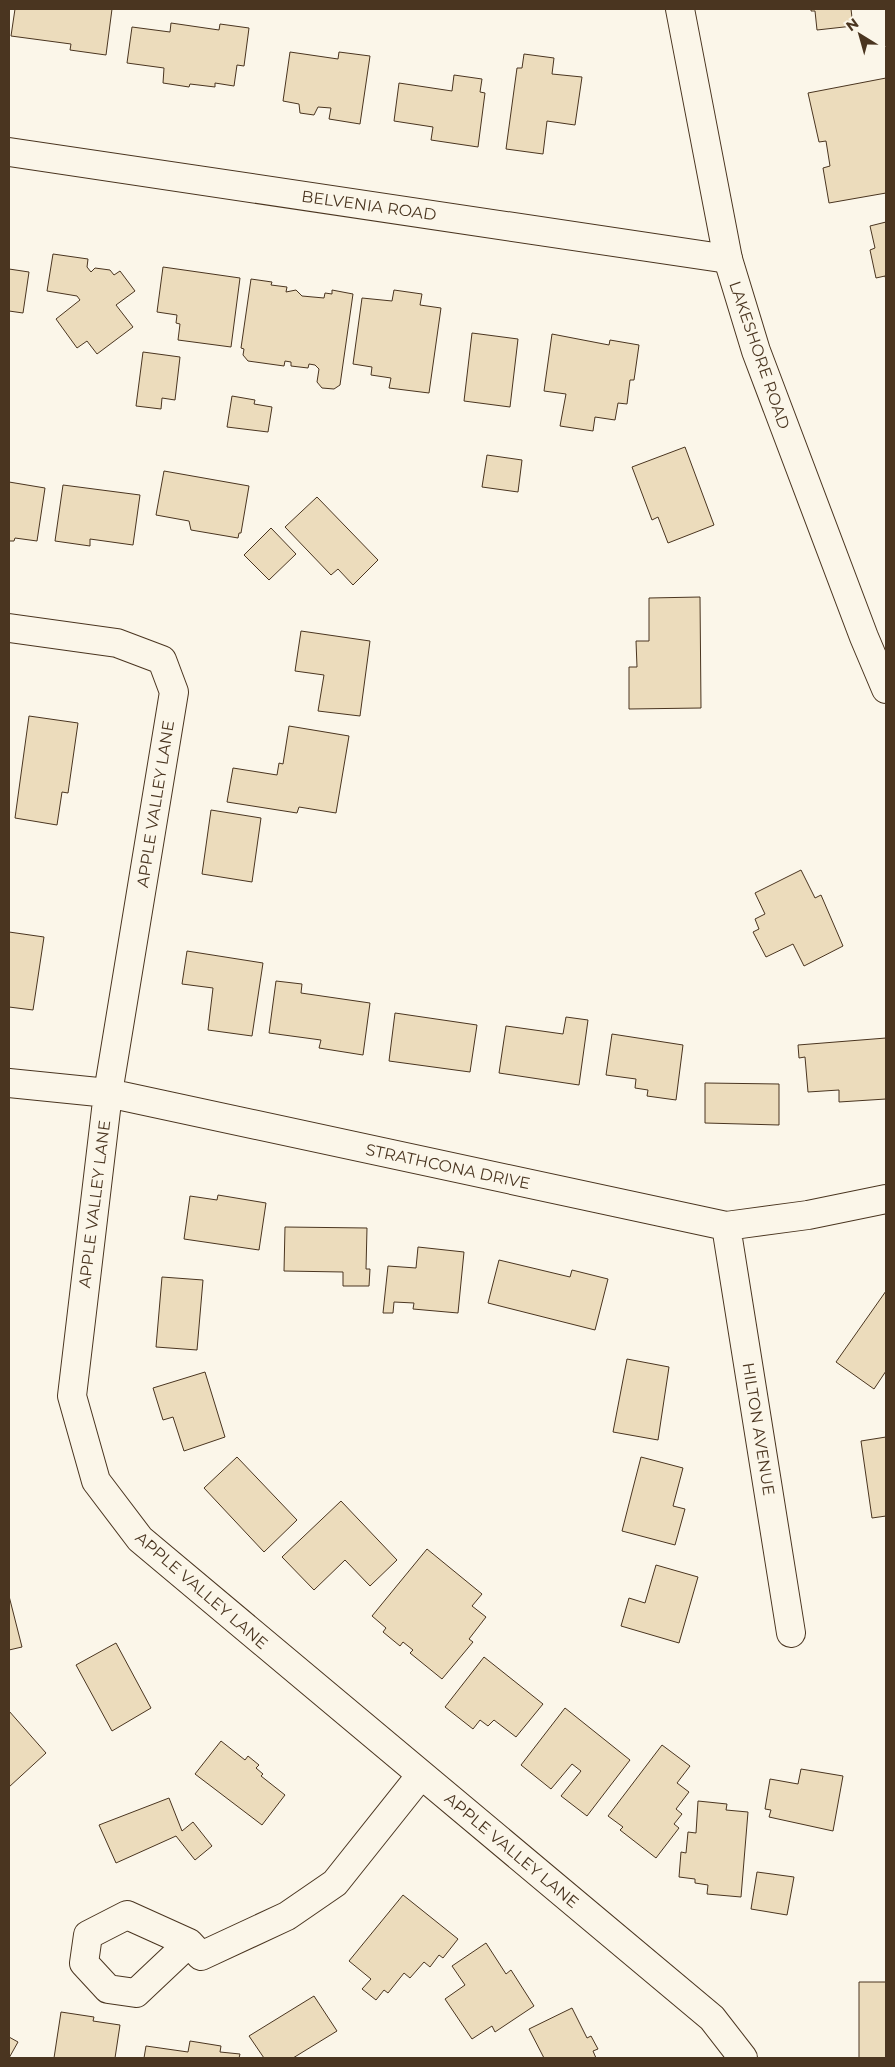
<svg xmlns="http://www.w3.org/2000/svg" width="895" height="2067" font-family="Montserrat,sans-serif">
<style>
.building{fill:#ecdcbc;stroke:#4a3520}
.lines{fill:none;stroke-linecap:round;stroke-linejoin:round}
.street-casing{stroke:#4a3520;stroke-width:30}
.primary-casing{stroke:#4a3520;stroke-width:30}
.street{stroke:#fbf6e9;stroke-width:28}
.primary{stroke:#fbf6e9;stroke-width:28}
.labels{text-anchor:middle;stroke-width:4;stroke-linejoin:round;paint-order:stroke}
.street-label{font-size:16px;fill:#4a3520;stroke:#fbf6e9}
</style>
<rect width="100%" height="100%" fill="#fbf6e9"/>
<path class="building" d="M 15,9 L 112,9 L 106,55 L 70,50 L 71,44 L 11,36 Z
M 811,9 L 851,9 L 853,26 L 817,30 L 815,11 L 811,11 Z
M 171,23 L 219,30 L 220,24 L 249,28 L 244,66 L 237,65 L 234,86 L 215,83 L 215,87 L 190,84 L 189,87 L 163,83 L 164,68 L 127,63 L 132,27 L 170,32 Z
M 290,52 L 338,59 L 339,52 L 370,56 L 360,124 L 329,119 L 331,108 L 318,107 L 314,115 L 300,113 L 299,104 L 283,101 Z
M 524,54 L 554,58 L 552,74 L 582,77 L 575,125 L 547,121 L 543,154 L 506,149 L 517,68 L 522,68 Z
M 454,75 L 482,79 L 480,92 L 485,93 L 478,147 L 431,140 L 433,127 L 394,121 L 399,83 L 452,91 Z
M 886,78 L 886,193 L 829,203 L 823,168 L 830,166 L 826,141 L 819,142 L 808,93 Z
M 886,222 L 886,280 L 885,276 L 876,278 L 870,250 L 875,248 L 870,226 Z
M 53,254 L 88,259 L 87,267 L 91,272 L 95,268 L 110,270 L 114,275 L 120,271 L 135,291 L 116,305 L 133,327 L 97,354 L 87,341 L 77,348 L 56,319 L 80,300 L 77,296 L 47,291 Z
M 163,267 L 240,278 L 231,347 L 178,340 L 180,324 L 176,323 L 177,315 L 157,312 Z
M 9,269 L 29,272 L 23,313 L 9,311 Z
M 251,279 L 272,282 L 271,285 L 287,287 L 286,292 L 296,290 L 302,296 L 324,298 L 325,293 L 332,294 L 332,290 L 353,294 L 340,385 L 334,389 L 322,388 L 317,382 L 319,369 L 315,365 L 309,364 L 308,368 L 291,366 L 291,362 L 285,361 L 284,366 L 248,361 L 243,355 L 244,349 L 241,348 Z
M 394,290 L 422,294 L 420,305 L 441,308 L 429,393 L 389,388 L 391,378 L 371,375 L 372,367 L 353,364 L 362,298 L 392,301 Z
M 472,333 L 518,339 L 510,407 L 464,401 Z
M 552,334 L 609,345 L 610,340 L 639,345 L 634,380 L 630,380 L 627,404 L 618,403 L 615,420 L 595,417 L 593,431 L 560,426 L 566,394 L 544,391 Z
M 143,352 L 180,357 L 175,400 L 162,398 L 161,409 L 136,406 Z
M 232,396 L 255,400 L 254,404 L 272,407 L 268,432 L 227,427 Z
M 685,447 L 714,525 L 668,543 L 658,517 L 652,520 L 632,467 Z
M 487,455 L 522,460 L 518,492 L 482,487 Z
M 164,471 L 249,486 L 241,533 L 239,533 L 238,538 L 191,530 L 189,521 L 156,515 Z
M 9,482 L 45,488 L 37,541 L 15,538 L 14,541 L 9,541 Z
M 63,485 L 140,495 L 133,545 L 90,539 L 90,546 L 55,541 Z
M 317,497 L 378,560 L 353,585 L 338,569 L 331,575 L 285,527 Z
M 271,528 L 296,554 L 269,580 L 244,555 Z
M 700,597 L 701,708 L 629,709 L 629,667 L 637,667 L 636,641 L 649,641 L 649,598 Z
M 301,631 L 370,641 L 360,716 L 318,711 L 324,675 L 295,671 Z
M 29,716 L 78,723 L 68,793 L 62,792 L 57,825 L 15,818 Z
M 289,726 L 349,736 L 336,813 L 299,807 L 297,813 L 227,802 L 233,768 L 277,775 L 279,763 L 283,764 Z
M 211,810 L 261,818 L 252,882 L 202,874 Z
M 801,870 L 815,898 L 821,895 L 843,946 L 804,966 L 793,944 L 766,957 L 753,932 L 759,929 L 755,919 L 765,914 L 755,893 Z
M 9,932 L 44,937 L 33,1010 L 9,1007 Z
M 187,951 L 263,963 L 252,1036 L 208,1030 L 213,988 L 182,984 Z
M 276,981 L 302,984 L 301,993 L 370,1003 L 363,1055 L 319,1048 L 321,1040 L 269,1033 Z
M 395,1013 L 477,1025 L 470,1072 L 389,1061 Z
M 566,1017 L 588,1020 L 579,1085 L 499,1073 L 506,1026 L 563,1034 Z
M 612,1034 L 683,1045 L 676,1100 L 647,1096 L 648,1090 L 635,1088 L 636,1079 L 606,1075 Z
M 886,1038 L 886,1099 L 839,1102 L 839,1090 L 808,1092 L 805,1057 L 799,1058 L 798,1045 Z
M 705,1083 L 779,1084 L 779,1125 L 705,1123 Z
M 218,1195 L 266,1203 L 259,1250 L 184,1239 L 190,1196 L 217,1200 Z
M 285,1227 L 367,1228 L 366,1269 L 370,1269 L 369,1286 L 343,1286 L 343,1272 L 284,1271 Z
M 418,1247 L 464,1252 L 458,1313 L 413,1309 L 414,1303 L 394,1302 L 393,1313 L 383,1313 L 388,1266 L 416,1268 Z
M 499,1260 L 570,1277 L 572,1270 L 608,1279 L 595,1330 L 488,1303 Z
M 162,1277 L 203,1280 L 197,1350 L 156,1347 Z
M 886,1291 L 886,1371 L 874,1389 L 836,1362 Z
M 627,1359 L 669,1367 L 658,1440 L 613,1432 Z
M 205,1372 L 225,1437 L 184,1451 L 173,1417 L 163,1420 L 153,1388 Z
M 886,1437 L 886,1516 L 872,1518 L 861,1441 Z
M 237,1457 L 297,1520 L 264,1552 L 204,1488 Z
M 641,1457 L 683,1468 L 673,1506 L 685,1509 L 675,1545 L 622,1531 Z
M 341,1501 L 397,1560 L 370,1586 L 345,1560 L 314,1590 L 282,1557 Z
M 427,1549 L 482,1594 L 472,1606 L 486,1617 L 469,1639 L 473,1642 L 442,1679 L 410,1653 L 413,1650 L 403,1642 L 400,1646 L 383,1632 L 386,1628 L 372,1616 Z
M 656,1565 L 698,1577 L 679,1643 L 621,1626 L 629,1598 L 645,1603 Z
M 9,1596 L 22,1647 L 9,1650 Z
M 116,1643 L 151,1708 L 112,1731 L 76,1665 Z
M 484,1657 L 543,1704 L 516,1737 L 494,1720 L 488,1726 L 480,1720 L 473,1729 L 445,1707 Z
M 565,1708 L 630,1760 L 587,1816 L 561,1796 L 581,1771 L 572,1764 L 551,1789 L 521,1765 Z
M 9,1711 L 46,1753 L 9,1787 Z
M 221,1741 L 245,1760 L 248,1756 L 259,1765 L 256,1768 L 263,1774 L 261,1776 L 285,1795 L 262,1825 L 195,1774 Z
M 662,1745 L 690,1766 L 677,1783 L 689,1792 L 676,1809 L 682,1814 L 674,1824 L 679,1828 L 656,1858 L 620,1830 L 623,1827 L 608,1816 Z
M 801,1769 L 843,1776 L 833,1831 L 769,1817 L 771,1810 L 765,1809 L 770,1779 L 798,1784 Z
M 169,1798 L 182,1831 L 193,1822 L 212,1846 L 195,1860 L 176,1836 L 116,1863 L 99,1825 Z
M 698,1801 L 727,1804 L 726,1810 L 748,1812 L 741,1897 L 707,1894 L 708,1885 L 695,1883 L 695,1879 L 679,1877 L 681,1852 L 686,1853 L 688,1832 L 696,1833 Z
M 757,1872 L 794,1877 L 787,1915 L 751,1909 Z
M 403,1895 L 458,1939 L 443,1958 L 439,1955 L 430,1967 L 424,1962 L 410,1978 L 404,1973 L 388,1993 L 384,1990 L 376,2000 L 362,1989 L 371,1979 L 349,1961 Z
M 486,1943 L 506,1974 L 511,1970 L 534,2006 L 495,2032 L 492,2026 L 472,2039 L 445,1999 L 465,1985 L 452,1966 Z
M 859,1982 L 886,1982 L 886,2058 L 859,2058 Z
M 314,1996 L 337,2031 L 293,2058 L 264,2058 L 249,2036 Z
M 572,2008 L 587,2038 L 591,2036 L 598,2049 L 593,2051 L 596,2058 L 544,2058 L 529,2029 Z
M 61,2012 L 94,2017 L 93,2021 L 120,2025 L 115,2058 L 54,2058 Z
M 9,2037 L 18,2042 L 9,2058 Z
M 190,2041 L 221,2046 L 220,2052 L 240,2054 L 239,2058 L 144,2058 L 146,2046 L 188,2052 Z"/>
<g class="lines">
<g class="street-casing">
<path id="street" d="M 9,152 L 728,259
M 9,628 L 117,643 L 162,660 L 174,692 L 108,1093 L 72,1396 L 96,1481 L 140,1539 L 712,2018 L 743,2058
M 9,1083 L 108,1093 L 726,1226 L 808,1215 L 886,1199
M 726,1226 L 791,1633
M 189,1943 L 136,1993 L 108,1989 L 84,1963 L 88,1935 L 127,1915 L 189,1943 L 201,1956 L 287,1916 L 335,1883 L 421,1775"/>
</g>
<g class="primary-casing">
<path id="primary" d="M 680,9 L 728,259 L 756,351 L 864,637 L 886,689"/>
</g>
<use href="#street" class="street"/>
<use href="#primary" class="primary"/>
</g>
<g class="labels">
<g class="street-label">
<text transform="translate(369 205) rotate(8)" y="6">BELVENIA ROAD</text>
<text transform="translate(760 355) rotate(71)" y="6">LAKESHORE ROAD</text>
<text transform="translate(155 804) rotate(-81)" y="6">APPLE VALLEY LANE</text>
<text transform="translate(448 1166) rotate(12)" y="6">STRATHCONA DRIVE</text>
<text transform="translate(94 1204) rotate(-83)" y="6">APPLE VALLEY LANE</text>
<text transform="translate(759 1429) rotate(81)" y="6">HILTON AVENUE</text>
<text transform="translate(202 1590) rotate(41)" y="6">APPLE VALLEY LANE</text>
<text transform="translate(512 1850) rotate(40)" y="6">APPLE VALLEY LANE</text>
</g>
</g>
<rect width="895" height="2067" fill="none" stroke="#4a3520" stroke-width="20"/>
<g transform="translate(860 35) rotate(323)" stroke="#fbf6e9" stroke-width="4" paint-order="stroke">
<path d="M0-4L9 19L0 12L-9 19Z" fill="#4a3520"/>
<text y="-8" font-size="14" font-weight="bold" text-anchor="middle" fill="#4a3520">N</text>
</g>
</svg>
